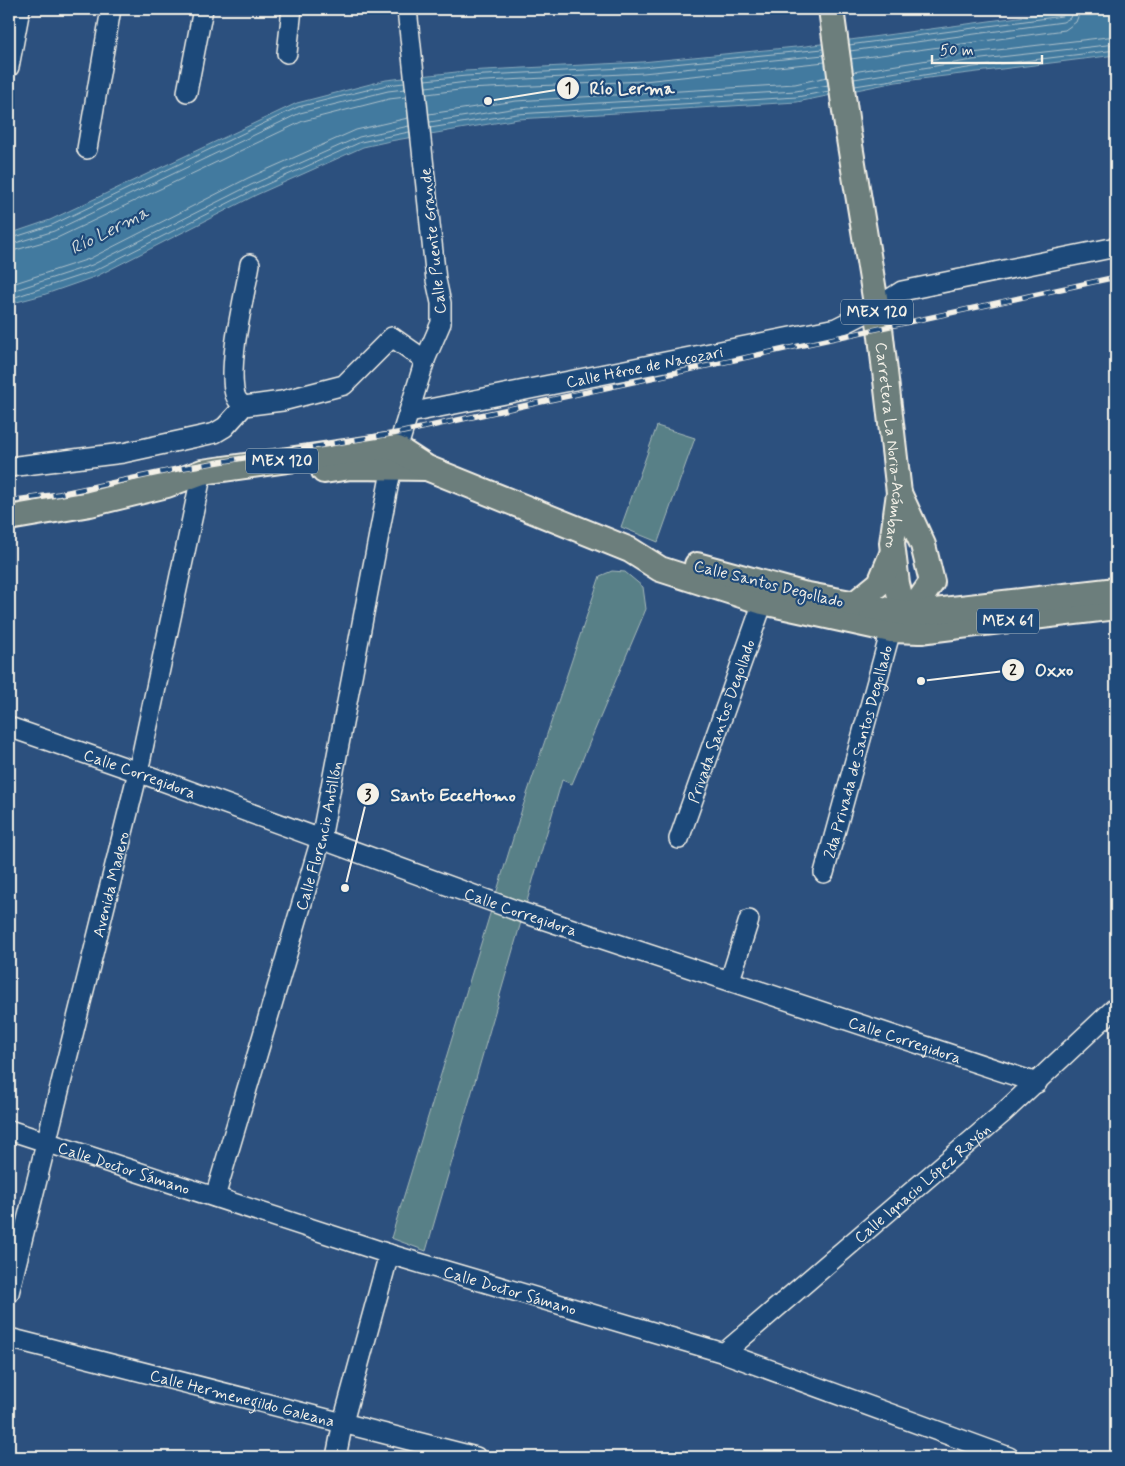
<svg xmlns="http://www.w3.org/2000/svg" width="1125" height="1466" font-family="Mynerve,sans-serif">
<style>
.garden{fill:#588087;stroke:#a6b8b8}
.water{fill:#437a9f;stroke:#8aaabc}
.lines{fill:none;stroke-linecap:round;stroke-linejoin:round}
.shore{stroke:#adc1cb;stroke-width:1}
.minor-casing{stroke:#f4f1e8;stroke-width:22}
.major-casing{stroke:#f4f1e8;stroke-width:28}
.minor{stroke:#1f4a7a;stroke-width:19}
.major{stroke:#6c7e7c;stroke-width:24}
.rail-casing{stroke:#f4f1e8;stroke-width:5.5}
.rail{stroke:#1f4a7a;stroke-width:4;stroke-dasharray:11;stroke-linecap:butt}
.labels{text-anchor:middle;stroke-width:4.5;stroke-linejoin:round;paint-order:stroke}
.shield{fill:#1f4a7a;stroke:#b4bfc7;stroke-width:1}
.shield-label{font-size:15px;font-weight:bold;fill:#f4f1e8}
.street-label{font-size:16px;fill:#f4f1e8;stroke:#1f4a7a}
.water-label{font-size:18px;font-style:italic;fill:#d9dfdd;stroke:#1f4a7a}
.leader{fill:none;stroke:#f4f1e8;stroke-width:2}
.callout-dot{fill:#f4f1e8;stroke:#1f4a7a;stroke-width:2}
.mark-label{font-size:15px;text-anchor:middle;font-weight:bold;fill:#111}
.callout-label{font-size:18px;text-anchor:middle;font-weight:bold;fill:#f4f1e8;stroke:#1f4a7a;stroke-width:4.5;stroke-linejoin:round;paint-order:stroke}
</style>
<rect width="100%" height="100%" fill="#2c507e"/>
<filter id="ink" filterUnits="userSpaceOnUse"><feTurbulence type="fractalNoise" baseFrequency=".02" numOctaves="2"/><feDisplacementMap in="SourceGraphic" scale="10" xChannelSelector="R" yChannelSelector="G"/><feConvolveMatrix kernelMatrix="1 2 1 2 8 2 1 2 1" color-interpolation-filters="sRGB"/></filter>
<g filter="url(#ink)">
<path class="garden" d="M 657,426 L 695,438 L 658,542 L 621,527 Z
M 612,571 L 625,572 L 643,587 L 646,609 L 572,784 L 562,780 L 426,1251 L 391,1238 L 522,809 L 600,576 Z"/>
<path class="water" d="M 1077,9 L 1116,9 L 1116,55 L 896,82 L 797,102 L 518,119 L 390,141 L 363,147 L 256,195 L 97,276 L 43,295 L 9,304 L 9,234 L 50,220 L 297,103 L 386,80 L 465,71 L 642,62 L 806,46 Z"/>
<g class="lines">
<path class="shore" d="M 849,45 L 1062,16 L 1066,13 L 1067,9
M 850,51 L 1063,22 L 1070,18 L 1073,9
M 851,59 L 1065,30 L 1076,22 L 1081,9
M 853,72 L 972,53 L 1116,36
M 854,79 L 973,60 L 1116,44
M 425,80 L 466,76 L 643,67 L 823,49
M 855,86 L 974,67 L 1116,50
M 426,87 L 467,82 L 643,73 L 824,55
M 427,94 L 467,89 L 644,81 L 825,62
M 429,114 L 516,101 L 795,84 L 827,77
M 430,122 L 517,108 L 796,91 L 828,85
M 430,128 L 517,114 L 797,97 L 829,91
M 9,239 L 52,225 L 298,107 L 387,85 L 404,83
M 9,245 L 54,231 L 300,113 L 388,91 L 405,89
M 9,252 L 57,238 L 303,121 L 389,99 L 406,97
M 9,285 L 89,259 L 248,178 L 356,130 L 408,118
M 9,292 L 92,265 L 251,185 L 359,137 L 409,126
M 9,299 L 94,271 L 254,190 L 361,142 L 409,132"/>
<g class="minor-casing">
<g id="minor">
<path d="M 287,53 L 292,9"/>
<path d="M 9,67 L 20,9"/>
<path d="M 187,92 L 203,9"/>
<path d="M 87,149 L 111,9"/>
<path d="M 244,406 C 238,402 235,398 234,390 C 229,356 244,299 250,264"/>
<path id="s1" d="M 409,413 L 836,328 L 876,308 L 902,291 L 1116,247"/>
<path d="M 9,467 L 123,453 L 215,433 L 225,427 L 244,406 L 282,401 L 344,385 L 392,337 L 425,360"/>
<path id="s2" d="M 9,727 L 138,772 L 515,910 L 1037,1083"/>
<path id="s3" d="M 679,839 L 763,602"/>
<path id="s4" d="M 824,873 L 891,630"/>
<path d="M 730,980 L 749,920"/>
<path id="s5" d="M 9,1130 L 389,1254 L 724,1353 L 1009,1457"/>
<path id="s6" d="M 215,1197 L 321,839 L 392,466 L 425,360 L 441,323 L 441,303 L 436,280 L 407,9"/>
<path id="s7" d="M 9,1293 L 138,772 L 202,472"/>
<path id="s8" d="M 9,1338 L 476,1457"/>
<path id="s9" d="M 724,1353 L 1002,1114 L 1116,1007"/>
<path d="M 336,1457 L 343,1422 L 389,1254"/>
</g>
</g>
<g class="major-casing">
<g id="major">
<path id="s10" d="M 831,9 L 848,133 L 880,328 L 899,493 L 892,543 L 897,584 L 900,596 L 920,631"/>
<path d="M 324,471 L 351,467 L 426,468"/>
<path d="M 899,493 L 923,545 L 932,582 L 904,622"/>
<path d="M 9,518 L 90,504 L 167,485 L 202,472 L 387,446 L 398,449 L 427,468 L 630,550 L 660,569 L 763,602 L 891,630 L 920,631 L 1116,607"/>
<path d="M 697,565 L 803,594 L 909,614 L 1116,590"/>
<path d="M 853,605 L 880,583 L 892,554"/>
</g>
</g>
<use href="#minor" class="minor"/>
<use href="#major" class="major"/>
<g class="rail-casing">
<path id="rail" d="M 9,501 L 59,494 L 177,469 L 403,432 L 1116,277"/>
</g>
<use href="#rail" class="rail"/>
</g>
</g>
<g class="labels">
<g class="shield">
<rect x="841" y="299.5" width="72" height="25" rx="4"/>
<rect x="246" y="448.5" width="72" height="25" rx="4"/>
<rect x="977" y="608.5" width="62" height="25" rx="4"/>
</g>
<g class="shield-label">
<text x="877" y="317">MEX 120</text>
<text x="282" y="466">MEX 120</text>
<text x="1008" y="626">MEX 61</text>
</g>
<g class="street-label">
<text transform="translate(432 241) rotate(-96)" y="6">Calle Puente Grande</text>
<text dy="6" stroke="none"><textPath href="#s1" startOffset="240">Calle Héroe de Nacozari</textPath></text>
<text dy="6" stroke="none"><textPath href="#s10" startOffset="441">Carretera La Noria-Acámbaro</textPath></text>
<text transform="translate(769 583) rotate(14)" y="6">Calle Santos Degollado</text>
<text dy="6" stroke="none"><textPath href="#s3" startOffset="125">Privada Santos Degollado</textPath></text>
<text dy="6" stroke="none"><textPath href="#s4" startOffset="126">2da Privada de Santos Degollado</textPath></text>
<text dy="6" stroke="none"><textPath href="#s2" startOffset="139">Calle Corregidora</textPath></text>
<text dy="6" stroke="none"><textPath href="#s6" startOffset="376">Calle Florencio Antillón</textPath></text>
<text dy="6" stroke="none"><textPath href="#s7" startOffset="421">Avenida Madero</textPath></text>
<text dy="6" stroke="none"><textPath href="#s2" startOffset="544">Calle Corregidora</textPath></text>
<text dy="6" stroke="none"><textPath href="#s2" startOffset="949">Calle Corregidora</textPath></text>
<text dy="6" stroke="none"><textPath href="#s5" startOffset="121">Calle Doctor Sámano</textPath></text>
<text dy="6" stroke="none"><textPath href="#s9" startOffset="261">Calle Ignacio López Rayón</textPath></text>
<text dy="6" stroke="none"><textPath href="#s5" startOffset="526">Calle Doctor Sámano</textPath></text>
<text dy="6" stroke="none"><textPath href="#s8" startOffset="241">Calle Hermenegildo Galeana</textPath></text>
</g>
<g class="water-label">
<text transform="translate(109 230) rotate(-27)" y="6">Río Lerma</text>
</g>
</g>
<path class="leader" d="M488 101L568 88M921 681L1013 670M345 888L368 794"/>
<g class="callout-dot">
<circle cx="488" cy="101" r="5"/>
<circle cx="921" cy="681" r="5"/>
<circle cx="345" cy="888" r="5"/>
<circle cx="568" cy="88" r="12"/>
<circle cx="1013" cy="670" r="12"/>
<circle cx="368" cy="794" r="12"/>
</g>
<g class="mark-label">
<text x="568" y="93">1</text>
<text x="1013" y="675">2</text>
<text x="368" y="800">3</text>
</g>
<g class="callout-label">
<text x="632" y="94">Río Lerma</text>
<text x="1054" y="676">Oxxo</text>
<text x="453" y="801">Santo EcceHomo</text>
</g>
<rect width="1125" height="1466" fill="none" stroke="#1f4a7a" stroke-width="30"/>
<rect x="15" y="15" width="1095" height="1436" fill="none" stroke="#f4f1e8" stroke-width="2" filter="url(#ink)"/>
<path d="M932 55v8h110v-8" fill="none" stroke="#f4f1e8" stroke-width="2.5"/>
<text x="940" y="55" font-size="15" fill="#f4f1e8" stroke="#1f4a7a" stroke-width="4" paint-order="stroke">50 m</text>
</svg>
